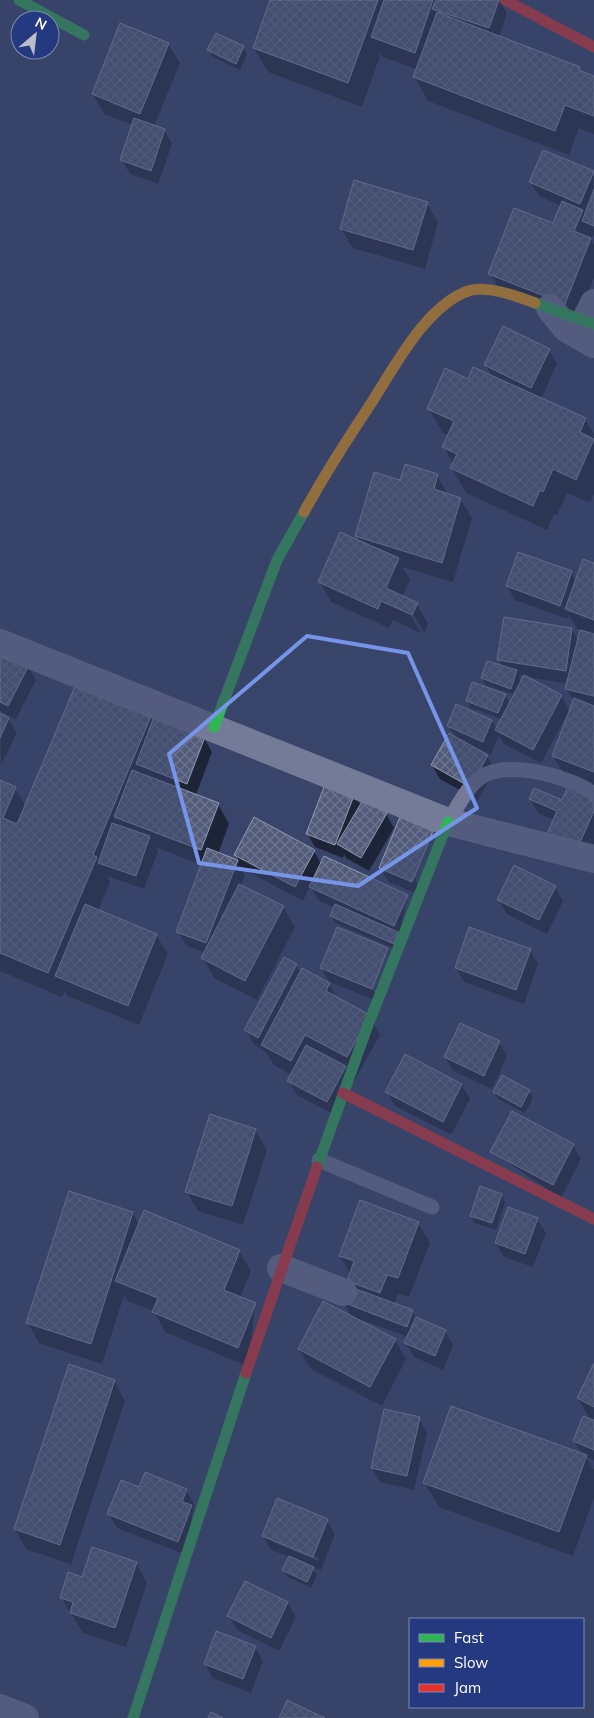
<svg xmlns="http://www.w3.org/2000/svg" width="594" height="1718" font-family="Mulish,sans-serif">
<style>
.shadow{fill:#0007;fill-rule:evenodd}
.building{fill:url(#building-cross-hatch);stroke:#9299af}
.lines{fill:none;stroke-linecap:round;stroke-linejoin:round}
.lane{stroke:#747b98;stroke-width:15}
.street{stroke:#747b98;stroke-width:28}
.fast{stroke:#30b455;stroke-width:11}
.slow{stroke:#ff9f0a;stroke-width:11}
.jam{stroke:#e5322d;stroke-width:11}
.marked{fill:none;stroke:#7795e8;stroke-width:4;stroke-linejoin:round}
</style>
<defs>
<pattern id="building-cross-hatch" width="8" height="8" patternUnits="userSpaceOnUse" patternTransform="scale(1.25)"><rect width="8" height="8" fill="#525c7a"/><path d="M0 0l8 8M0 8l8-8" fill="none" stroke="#6c748e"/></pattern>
</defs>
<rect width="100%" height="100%" fill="#39446a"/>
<path class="shadow" d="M 272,0 L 499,0 L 507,13 L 499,37 L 579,68 L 581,72 L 594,77 L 594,134 L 579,128 L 569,155 L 428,101 L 414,77 L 417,69 L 383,57 L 381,53 L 362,107 L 268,72 L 254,48 Z
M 168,44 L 180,63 L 154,126 L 164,130 L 172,144 L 158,184 L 130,174 L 122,160 L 133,125 L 104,114 L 93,94 Z
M 243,47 L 247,54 L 240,70 L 213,57 L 209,50 Z
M 593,172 L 594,236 L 592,235 L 591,239 L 594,245 L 594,278 L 576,323 L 501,293 L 490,273 L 554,225 L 561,206 L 539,196 L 530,182 Z
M 427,203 L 438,223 L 425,269 L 353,248 L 341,229 Z
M 549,350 L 557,364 L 541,399 L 585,419 L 594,434 L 594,494 L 590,503 L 567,493 L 557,515 L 554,514 L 547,530 L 466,493 L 452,468 L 453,464 L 444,447 L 449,436 L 443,433 L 429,409 L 468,380 L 492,377 L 486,365 Z
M 437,475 L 448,495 L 460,499 L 472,518 L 453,582 L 402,567 L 410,579 L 402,597 L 417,604 L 428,624 L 424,633 L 413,614 L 410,614 L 421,633 L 393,620 L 389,628 L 331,602 L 320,582 L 360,542 L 357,536 L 401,481 Z
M 518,554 L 571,572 L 576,582 L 594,564 L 594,787 L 565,776 L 553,756 L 567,715 L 541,763 L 504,744 L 499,735 L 491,755 L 485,752 L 495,770 L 478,800 L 440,779 L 432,765 L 455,738 L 449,726 L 492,721 L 497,729 L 502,719 L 471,708 L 467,701 L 505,695 L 510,704 L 515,695 L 486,685 L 482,678 L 503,667 L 498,659 L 572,629 L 578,641 L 581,630 L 577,629 L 569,615 L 568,619 L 515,600 L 507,586 ZM 519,675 L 525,676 L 519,687 L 520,678 ZM 527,677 L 568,684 L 566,689 L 574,701 L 570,711 L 561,696 Z
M 0,651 L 28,666 L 36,680 L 16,719 L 0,711 Z
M 79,679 L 204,738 L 212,752 L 196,795 L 218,804 L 229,824 L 218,854 L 239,862 L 236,855 L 314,851 L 321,864 L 407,896 L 397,950 L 335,923 L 331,916 L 335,908 L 319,901 L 310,886 L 303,901 L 241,868 L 245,875 L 241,886 L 283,907 L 295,927 L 257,1000 L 214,978 L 203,958 L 206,953 L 186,945 L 178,931 L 202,865 L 155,847 L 158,851 L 144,889 L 107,876 L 110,882 L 98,911 L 156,935 L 168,954 L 139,1025 L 68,996 L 65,991 L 62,997 L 0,971 L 0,782 L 15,788 L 26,807 Z
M 0,715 L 9,719 L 17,733 L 1,765 Z
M 354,794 L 361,806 L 386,814 L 394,828 L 369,871 L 346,858 L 344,854 L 343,858 L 315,847 L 307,833 Z
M 530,799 L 563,801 L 594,799 L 594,843 L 586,861 L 554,820 L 538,813 Z
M 400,819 L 420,895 L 389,882 L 380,868 Z
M 555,887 L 563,901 L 547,934 L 507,914 L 498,900 Z
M 337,929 L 380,1002 L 329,982 L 321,968 Z
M 530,950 L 538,964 L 524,1004 L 464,982 L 456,968 Z
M 284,959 L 296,965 L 301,973 L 329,984 L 337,998 L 369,1016 L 380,1035 L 335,1115 L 297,1095 L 289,1081 L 292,1075 L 274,1065 L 265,1051 L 254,1044 L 246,1030 Z
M 499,1042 L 507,1056 L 492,1089 L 453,1071 L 445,1057 Z
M 406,1056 L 462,1085 L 470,1099 L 451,1135 L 395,1106 L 387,1092 Z
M 529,1091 L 533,1098 L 525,1113 L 498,1099 L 494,1092 Z
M 255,1130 L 267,1150 L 243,1225 L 198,1211 L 187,1192 Z
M 573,1145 L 581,1159 L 561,1198 L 492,1152 Z
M 501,1195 L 505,1202 L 496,1230 L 475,1223 L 471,1216 Z
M 133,1213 L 139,1225 L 239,1251 L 251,1271 L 240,1298 L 255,1304 L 249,1367 L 165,1332 L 154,1311 L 128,1301 L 124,1295 L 102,1364 L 39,1343 L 28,1323 Z
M 537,1219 L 546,1233 L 533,1267 L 504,1257 L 496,1243 Z
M 418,1223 L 430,1243 L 409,1297 L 398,1294 L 394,1305 L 412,1311 L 416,1318 L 445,1331 L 453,1345 L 443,1370 L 414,1357 L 405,1342 L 408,1337 L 359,1319 L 395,1340 L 406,1359 L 382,1406 L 311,1369 L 299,1349 L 352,1317 L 344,1302 L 350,1274 L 340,1256 Z
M 594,1366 L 594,1460 L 586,1457 L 594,1470 L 594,1497 L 573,1556 L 439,1507 L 425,1483 L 582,1455 L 574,1441 L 591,1421 L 578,1398 Z
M 114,1381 L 125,1401 L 71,1564 L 26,1549 L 15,1529 Z
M 419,1419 L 427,1433 L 414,1490 L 380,1482 L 372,1468 Z
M 140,1488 L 186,1490 L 194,1504 L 186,1555 L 117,1528 L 109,1514 Z
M 327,1520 L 335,1534 L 321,1570 L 311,1566 L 317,1575 L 311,1588 L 288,1577 L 284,1570 L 290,1557 L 271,1550 L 263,1536 ZM 273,1539 L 319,1558 L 318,1561 L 273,1542 Z
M 136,1563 L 147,1583 L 126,1647 L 83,1633 L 61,1597 L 83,1578 Z
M 288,1603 L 296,1617 L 279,1651 L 237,1630 L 229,1616 Z
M 255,1647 L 263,1661 L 251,1693 L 213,1678 L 205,1664 Z"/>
<path class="building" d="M 270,0 L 378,0 L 348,83 L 253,48 Z
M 384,0 L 433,0 L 415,53 L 371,37 Z
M 436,0 L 499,0 L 489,28 L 432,9 Z
M 437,12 L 580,67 L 579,70 L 594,76 L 594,116 L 565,105 L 555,131 L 413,77 Z
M 120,23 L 169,43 L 140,114 L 92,94 Z
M 216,33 L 244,46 L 236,64 L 207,50 Z
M 134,118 L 165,129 L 151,171 L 120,160 Z
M 543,150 L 594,171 L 580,204 L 529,182 Z
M 354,180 L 428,202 L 413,250 L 340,229 Z
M 594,189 L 594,226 L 582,221 Z
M 562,201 L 583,210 L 574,231 L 591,238 L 565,304 L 488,274 L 514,208 L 553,223 Z
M 503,326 L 550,349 L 531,388 L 484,365 Z
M 473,367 L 586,418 L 580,432 L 594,439 L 576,480 L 553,469 L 543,492 L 540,490 L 533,506 L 450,468 L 457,454 L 442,447 L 454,421 L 427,409 L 445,368 L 468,379 Z
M 405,464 L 438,474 L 434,489 L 461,498 L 442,563 L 355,536 L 374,472 L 400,480 Z
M 340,532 L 399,558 L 386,588 L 418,603 L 412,615 L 381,601 L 378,609 L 318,582 Z
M 518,552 L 572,571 L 560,606 L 506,586 Z
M 583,559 L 594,563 L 594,620 L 565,609 Z
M 504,617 L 572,628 L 566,671 L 497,660 Z
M 580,630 L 594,634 L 594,696 L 565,689 Z
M 0,650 L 29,665 L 8,706 L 0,702 Z
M 487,661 L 517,670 L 511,689 L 481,678 Z
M 524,675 L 562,695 L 533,750 L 495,730 Z
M 79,677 L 154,709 L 93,855 L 97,857 L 48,973 L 0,953 L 0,780 L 16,787 L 3,818 L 17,824 Z
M 472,682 L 506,694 L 498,713 L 466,701 Z
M 574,698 L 594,706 L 594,772 L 552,756 Z
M 456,704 L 492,720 L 483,742 L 447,726 Z
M 0,713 L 9,718 L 0,738 Z
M 154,717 L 205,737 L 187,784 L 136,764 Z
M 449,733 L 488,755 L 470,787 L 431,765 Z
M 132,770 L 219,803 L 201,850 L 114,817 Z
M 326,782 L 355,793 L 335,845 L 306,834 Z
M 568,786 L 594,797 L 594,811 L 578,847 L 547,834 L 557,811 L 529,799 L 534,788 L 562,800 Z
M 363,800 L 387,813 L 361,858 L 337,844 Z
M 254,817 L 315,850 L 295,887 L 234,855 Z
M 400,817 L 433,831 L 412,882 L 379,868 Z
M 112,823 L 150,836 L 136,876 L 98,863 Z
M 207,848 L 238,860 L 206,943 L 176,932 Z
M 324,856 L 408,895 L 394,926 L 309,887 Z
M 514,865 L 556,886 L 539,920 L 497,900 Z
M 239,884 L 284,906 L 245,981 L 201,958 Z
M 85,904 L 157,934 L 128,1006 L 55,976 Z
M 335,904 L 398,932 L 394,944 L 330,916 Z
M 337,927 L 388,948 L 372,989 L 320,968 Z
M 469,927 L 531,949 L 516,990 L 455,968 Z
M 284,957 L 297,964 L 258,1038 L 244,1030 Z
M 302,968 L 330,983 L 326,991 L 370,1015 L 347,1057 L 305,1035 L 291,1061 L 261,1045 Z
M 460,1023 L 500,1041 L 484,1076 L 444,1057 Z
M 306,1045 L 346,1066 L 327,1102 L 287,1081 Z
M 405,1054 L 462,1084 L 443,1122 L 385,1092 Z
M 502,1075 L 530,1090 L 521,1107 L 493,1092 Z
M 512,1111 L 574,1144 L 553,1185 L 490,1152 Z
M 210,1114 L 256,1129 L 232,1206 L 185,1192 Z
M 480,1186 L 502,1194 L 492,1223 L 470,1216 Z
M 69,1191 L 133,1212 L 91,1344 L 26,1323 Z
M 360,1200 L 419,1222 L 398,1278 L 387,1275 L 380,1293 L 347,1281 L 354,1261 L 339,1256 Z
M 508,1207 L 538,1218 L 525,1254 L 495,1243 Z
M 144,1210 L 240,1250 L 224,1290 L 256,1303 L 238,1348 L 152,1312 L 158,1298 L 115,1281 Z
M 348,1286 L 413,1310 L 407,1327 L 342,1302 Z
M 323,1301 L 396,1339 L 370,1387 L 298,1349 Z
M 416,1317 L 446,1330 L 435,1356 L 404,1343 Z
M 594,1363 L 594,1407 L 577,1398 Z
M 69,1364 L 115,1380 L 60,1545 L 14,1529 Z
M 451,1406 L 587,1455 L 559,1532 L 423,1483 Z
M 384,1409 L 420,1417 L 407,1476 L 371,1468 Z
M 583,1416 L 594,1420 L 594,1450 L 573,1441 Z
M 145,1472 L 187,1489 L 182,1502 L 192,1505 L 178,1542 L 107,1514 L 121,1480 L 139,1487 Z
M 277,1498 L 328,1519 L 313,1557 L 262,1536 Z
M 92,1547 L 137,1562 L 115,1628 L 70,1613 L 73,1602 L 60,1598 L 68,1572 L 82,1577 Z
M 289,1556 L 314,1567 L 307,1582 L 282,1570 Z
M 245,1581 L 288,1602 L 271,1638 L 227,1616 Z
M 216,1631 L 256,1646 L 243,1679 L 204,1664 Z
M 287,1700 L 325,1718 L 279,1718 Z
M 211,1712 L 223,1718 L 208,1718 Z"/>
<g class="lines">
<path class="lane" d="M 448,822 C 457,808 466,788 480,778 C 506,759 570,776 594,794
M 319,1160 L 432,1207"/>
<path class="street" d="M 550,308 L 566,328 L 594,344
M 585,321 L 594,303
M 0,643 L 448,822 L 594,859
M 281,1268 L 343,1292
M 0,1708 L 25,1718"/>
<path class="fast" d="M 19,0 L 84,35
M 535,303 L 594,324
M 214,727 L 277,560 L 304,512
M 317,1167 L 368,1025 L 448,822
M 133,1718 L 246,1373"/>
<path class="slow" d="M 304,512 C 325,474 348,438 372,402 C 395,366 426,306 468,291 C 488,285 516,296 535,303"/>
<path class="jam" d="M 505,0 L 594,47
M 343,1093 L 594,1219
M 246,1373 L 317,1167"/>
</g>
<path d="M0 0H594V1718H0ZM 307,636 L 408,653 L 477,808 L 358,886 L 199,863 L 169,754 Z" fill="#39446a" fill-opacity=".55" fill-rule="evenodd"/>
<path class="marked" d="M 307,636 L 408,653 L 477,808 L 358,886 L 199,863 L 169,754 Z"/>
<rect x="409" y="1618" width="175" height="90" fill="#24397f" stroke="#7c88b2"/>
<rect x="419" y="1634" width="25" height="8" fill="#30b455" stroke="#7c88b2"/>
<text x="454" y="1643" font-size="15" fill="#ffffff">Fast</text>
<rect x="419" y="1659" width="25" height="8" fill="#ff9f0a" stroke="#7c88b2"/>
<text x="454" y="1668" font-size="15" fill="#ffffff">Slow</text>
<rect x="419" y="1684" width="25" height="8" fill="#e5322d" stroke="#7c88b2"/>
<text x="454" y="1693" font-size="15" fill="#ffffff">Jam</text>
<g transform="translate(35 35) rotate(28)"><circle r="24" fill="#24397f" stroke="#7c88b2"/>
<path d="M0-4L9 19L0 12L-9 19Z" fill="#babecb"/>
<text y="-8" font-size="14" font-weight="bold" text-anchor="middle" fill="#ffffff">N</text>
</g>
</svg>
